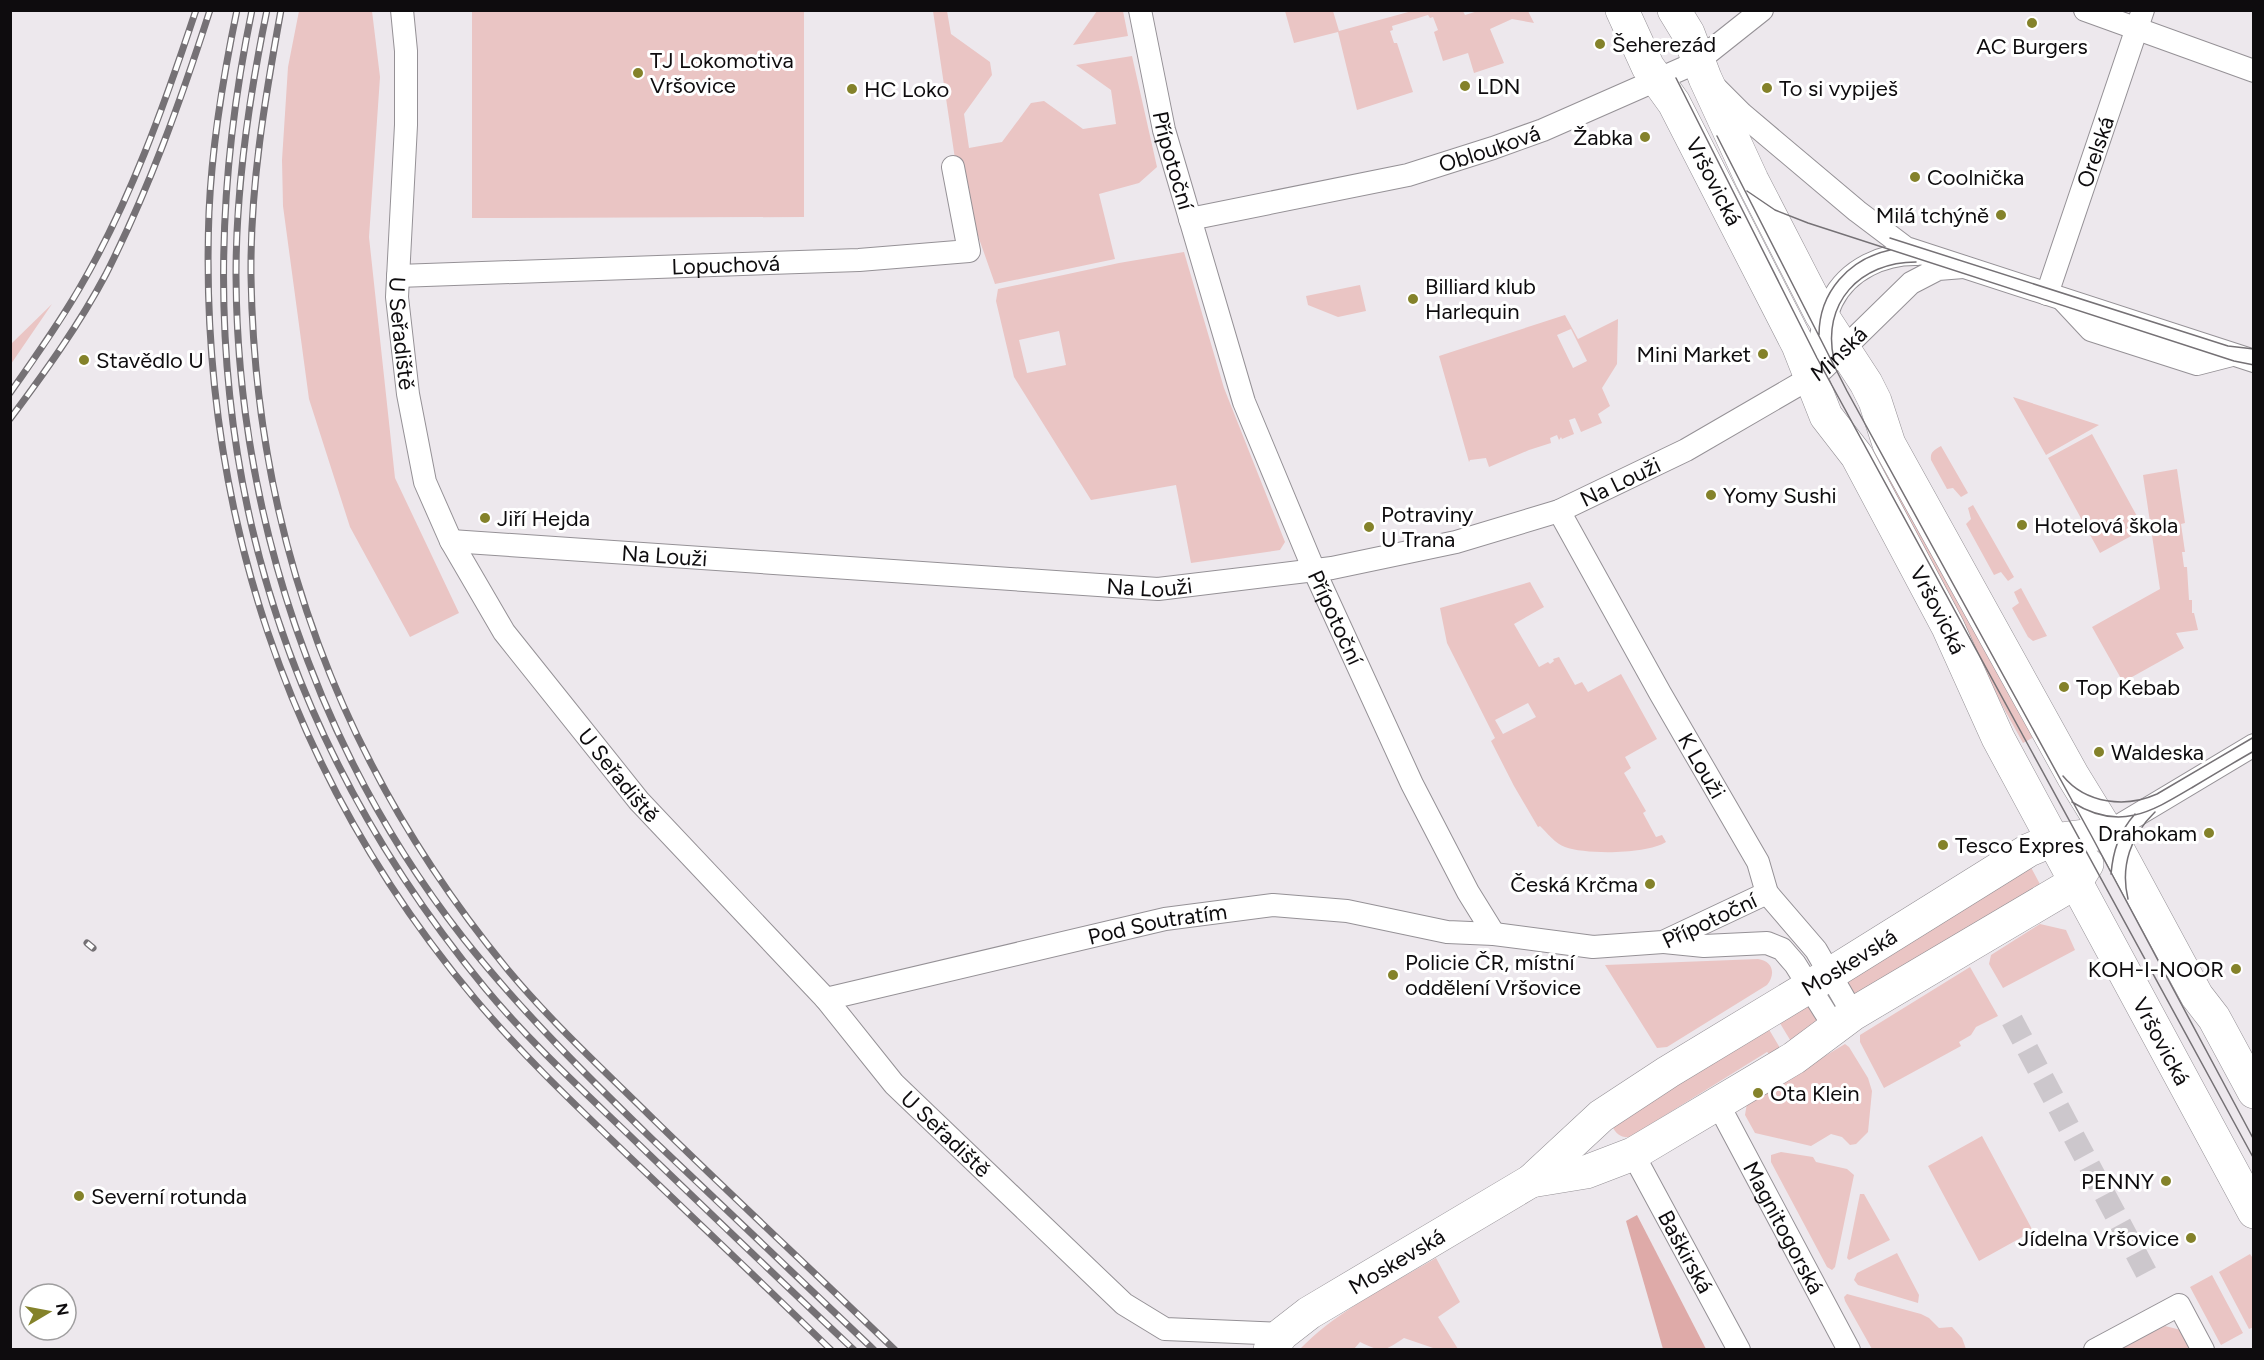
<svg xmlns="http://www.w3.org/2000/svg" width="2264" height="1360" font-family="Figtree,sans-serif">
<style>
.green{fill:#eac5c4;fill-rule:evenodd}
.forest{fill:#deaaa8}
.lines{fill:none;stroke-linecap:round;stroke-linejoin:round}
.street-tunnel{stroke:#ccc7cc;stroke-width:22;stroke-dasharray:22 11;stroke-linecap:butt}
.street-casing{stroke:#959196;stroke-width:24}
.secondary-casing{stroke:#959196;stroke-width:34}
.street{stroke:#fff;stroke-width:22}
.secondary{stroke:#fff;stroke-width:33}
.tram{stroke:#757175;stroke-width:1.5}
.rail-casing{stroke:#757175;stroke-width:7}
.rail{stroke:#fff;stroke-width:4.5;stroke-dasharray:14;stroke-linecap:butt}
.poi-dot{fill:#84822a;stroke:#fff;stroke-width:2}
.labels{text-anchor:middle;stroke-width:6;stroke-linejoin:round;paint-order:stroke}
.poi-label{font-size:22px;fill:#0e0c0e;stroke:#fff;text-anchor:start}
.street-label{font-size:22px;fill:#0e0c0e;stroke:#fff}
</style>
<rect width="100%" height="100%" fill="#ede8ed"/>
<path class="green" d="M 299,11 L 372,11 L 380,77 L 369,237 L 395,478 L 459,613 L 410,637 L 350,527 L 309,399 L 283,206 L 282,160 L 288,67 Z
M 472,11 L 804,11 L 804,217 L 472,218 Z
M 933,11 L 947,11 L 951,34 L 990,62 L 992,75 L 964,114 L 969,148 L 1002,142 L 1031,103 L 1044,101 L 1083,129 L 1116,124 L 1111,90 L 1076,65 L 1132,56 L 1157,167 L 1139,183 L 1099,194 L 1115,259 L 995,284 L 958,179 Z
M 1097,11 L 1123,11 L 1128,36 L 1073,45 Z
M 1412,11 L 1463,11 L 1465,15 L 1478,11 L 1528,11 L 1534,23 L 1512,19 L 1490,29 L 1504,63 L 1474,73 L 1468,53 L 1443,61 L 1434,32 L 1438,30 L 1433,17 L 1430,18 L 1428,15 L 1392,26 L 1393,30 L 1390,31 L 1394,43 L 1397,43 L 1413,92 L 1357,110 L 1338,32 L 1294,43 L 1285,11 L 1333,11 L 1339,31 Z
M 1184,252 L 1224,388 L 1285,542 L 1280,550 L 1191,563 L 1176,485 L 1091,500 L 1014,377 L 996,301 L 998,289 L 1119,263 ZM 1059,331 L 1066,365 L 1027,373 L 1019,340 Z
M 1360,285 L 1366,311 L 1338,317 L 1308,305 L 1306,296 Z
M 52,304 L 11,364 L 11,344 Z
M 1565,315 L 1578,339 L 1618,319 L 1617,364 L 1602,388 L 1610,406 L 1598,414 L 1602,423 L 1581,432 L 1575,418 L 1569,420 L 1574,434 L 1562,439 L 1561,437 L 1559,440 L 1557,435 L 1550,438 L 1551,443 L 1529,450 L 1489,467 L 1486,458 L 1470,460 L 1469,462 L 1439,356 ZM 1571,329 L 1587,361 L 1573,368 L 1557,335 Z
M 2013,397 L 2099,425 L 2046,455 Z
M 2092,434 L 2144,529 L 2100,553 L 2048,458 Z
M 1883,445 L 2041,733 L 2023,743 L 1864,456 Z
M 1941,446 L 1968,493 L 1961,497 L 1953,488 L 1947,489 L 1931,460 C 1930,452 1934,450 1941,446 Z
M 2177,469 L 2185,523 L 2181,524 L 2185,552 L 2182,552 L 2184,567 L 2187,567 L 2189,600 L 2192,600 L 2192,613 L 2194,613 L 2198,630 L 2176,633 L 2184,648 L 2123,682 L 2092,627 L 2160,589 L 2143,475 Z
M 1973,505 L 2014,577 L 2008,581 L 2001,572 L 1994,575 L 1966,524 L 1971,519 L 1968,508 Z
M 1530,582 L 1544,607 L 1514,624 L 1539,667 L 1548,662 L 1550,664 L 1554,661 L 1553,659 L 1559,657 L 1575,685 L 1582,682 L 1588,692 L 1621,674 L 1657,739 L 1625,757 L 1631,768 L 1624,773 L 1646,811 L 1643,813 L 1656,837 L 1662,835 L 1666,842 C 1647,854 1587,855 1565,847 C 1556,844 1547,833 1540,826 L 1538,827 L 1514,786 L 1491,741 L 1495,738 L 1447,643 L 1440,608 ZM 1528,703 L 1536,717 L 1503,734 L 1495,720 Z
M 2021,588 L 2047,636 L 2033,641 L 2028,637 L 2012,608 L 2019,603 L 2014,592 Z
M 2027,860 L 2042,888 L 1857,996 L 1847,986 L 1842,973 Z
M 2040,924 L 2066,930 L 2075,950 L 2003,988 L 1989,964 L 1991,955 Z
M 1758,959 C 1773,961 1776,974 1767,985 L 1667,1047 L 1657,1048 L 1605,965 Z
M 1970,967 L 1998,1016 L 1976,1027 L 1971,1035 L 1959,1042 L 1961,1046 L 1884,1088 L 1860,1042 L 1860,1035 Z
M 1805,1001 L 1818,1023 L 1795,1048 L 1775,1015 Z
M 1764,1021 L 1783,1053 L 1775,1058 L 1767,1052 L 1630,1137 C 1621,1138 1616,1134 1612,1126 Z
M 1845,1044 L 1849,1047 L 1868,1078 L 1872,1091 L 1868,1132 L 1856,1144 L 1850,1145 L 1842,1137 L 1831,1134 L 1811,1146 L 1755,1133 L 1745,1115 L 1747,1103 Z
M 1982,1136 L 2033,1231 L 1979,1261 L 1928,1166 Z
M 1781,1152 L 1813,1157 L 1816,1162 L 1847,1169 L 1854,1175 L 1835,1267 L 1832,1270 L 1827,1267 L 1771,1162 L 1771,1155 Z
M 1860,1194 L 1864,1194 L 1890,1240 L 1849,1260 L 1847,1258 Z
M 1897,1253 L 1919,1295 L 1918,1303 L 1858,1285 L 1854,1280 L 1857,1273 Z
M 2250,1254 L 2254,1260 L 2254,1327 L 2249,1329 L 2219,1272 Z
M 1436,1258 L 1460,1302 L 1438,1317 L 1458,1349 L 1436,1349 L 1404,1338 C 1383,1352 1383,1353 1360,1342 L 1354,1349 L 1300,1349 C 1338,1310 1390,1285 1436,1258 Z
M 2212,1275 L 2243,1333 L 2221,1345 L 2190,1287 Z
M 1847,1294 L 1921,1314 L 1929,1318 L 1939,1328 L 1952,1327 L 1962,1338 L 1966,1349 L 1872,1349 L 1845,1301 L 1844,1297 Z
M 2165,1326 L 2181,1330 L 2197,1350 L 2115,1350 Z"/>
<path class="forest" d="M 1637,1215 L 1706,1349 L 1663,1349 L 1626,1221 Z"/>
<g class="lines">
<path class="street-tunnel" d="M 2012,1020 L 2148,1276"/>
<g class="street-casing">
<g id="street">
<path id="s1" d="M 402,10 L 406,51 L 406,125 L 397,297 L 408,394 L 425,482 L 451,541 L 504,632 L 639,801 L 826,999 L 894,1084 L 1124,1304 L 1165,1329 L 1282,1334"/>
<path id="s2" d="M 1140,10 L 1164,130 L 1244,402 L 1314,570 L 1412,784 L 1468,892 L 1494,934"/>
<path d="M 2085,10 L 2254,71"/>
<path d="M 1717,89 L 1742,114 L 1857,211 L 1906,248 L 2254,361"/>
<path id="s3" d="M 1190,219 L 1408,175 L 1493,148 L 1543,130 L 1684,68 L 1699,60 L 1762,10"/>
<path id="s4" d="M 398,276 L 859,260 L 969,251 L 953,167"/>
<path id="s5" d="M 2047,294 L 2143,10"/>
<path d="M 2063,300 L 2091,330 L 2197,364 L 2232,355"/>
<path d="M 1810,378 C 1818,355 1822,322 1832,301 C 1848,269 1884,253 1918,254"/>
<path id="s6" d="M 1559,511 L 1660,693 L 1758,862 L 1767,893 L 1816,950 L 1853,1014"/>
<path id="s7" d="M 451,541 L 1158,589 L 1332,568 L 1456,542 L 1559,511 L 1686,450 L 1810,378 L 1823,369 L 1911,283 L 1938,269 L 1963,267"/>
<path d="M 2107,833 L 2254,745"/>
<path d="M 1664,942 L 1704,946 L 1767,943 L 1782,949 L 1795,964 L 1835,1028"/>
<path id="s8" d="M 826,999 L 1165,919 L 1273,905 L 1347,911 L 1447,932 L 1494,934 L 1593,947 L 1663,942 L 1767,893"/>
<path id="s9" d="M 1718,1104 L 1849,1350"/>
<path id="s10" d="M 1633,1154 L 1739,1350"/>
<path d="M 2095,1350 L 2179,1305 L 2203,1350"/>
</g>
</g>
<g class="secondary-casing">
<g id="secondary">
<path id="s11" d="M 1622,10 L 1648,67 L 1674,103 L 1798,345 L 1826,416 L 1857,456 L 1948,627 L 1998,738 L 2254,1212"/>
<path d="M 1674,10 L 1688,33 L 1705,78 L 1752,180 L 1821,314 L 1866,383 L 1875,401 L 1889,444 L 2073,776 L 2116,846 L 2197,996 L 2214,1018 L 2254,1092"/>
<path d="M 1531,1181 L 1586,1172 L 1633,1154 L 1794,1058 L 1853,1014 L 2076,882 L 2087,864"/>
<path id="s12" d="M 1270,1350 L 1282,1334 L 1309,1313 L 1531,1181 L 1601,1116 L 1668,1072 L 1830,974 L 2029,850 L 2053,840 L 2107,833"/>
</g>
</g>
<use href="#street" class="street"/>
<use href="#secondary" class="secondary"/>
<path class="tram" d="M 1676,78 L 1817,358 L 2254,1159
M 1717,136 L 1847,391 L 2091,835 L 2254,1140
M 1747,191 L 1775,210 L 1808,223 L 2234,361 L 2254,365
M 1890,238 L 2228,346 L 2254,349
M 1819,335 C 1819,292 1849,259 1890,250
M 1834,360 C 1821,303 1860,262 1916,262
M 2063,776 C 2086,804 2126,808 2157,794 L 2254,737
M 2072,802 C 2119,832 2151,812 2193,787 C 2213,775 2233,763 2254,751
M 2111,874 C 2113,851 2119,832 2135,814
M 2128,899 C 2120,866 2131,835 2155,812"/>
<g class="rail-casing">
<path id="rail" d="M 237,10 C 223,77 212,144 209,212 C 198,504 287,775 475,999 C 519,1051 568,1098 617,1145 C 688,1213 760,1281 831,1350
M 252,10 C 177,371 249,702 485,988 C 528,1040 578,1086 627,1133 C 702,1206 778,1278 854,1350
M 267,10 C 249,97 236,186 236,275 C 237,512 317,752 464,939 C 521,1011 586,1075 652,1139 C 725,1209 800,1279 874,1350
M 281,10 C 265,98 250,186 251,276 C 255,536 342,769 508,970 C 548,1018 594,1061 639,1105 C 723,1188 810,1268 895,1350
M 10,393 C 34,359 58,325 79,289 C 130,202 164,106 196,10
M 10,419 C 45,372 79,325 106,274 C 149,189 181,100 210,10
M 87,943 L 93,948"/>
</g>
<use href="#rail" class="rail"/>
</g>
<g class="poi-dot">
<circle cx="2032" cy="23" r="6"/>
<circle cx="1600" cy="44" r="6"/>
<circle cx="638" cy="73" r="6"/>
<circle cx="1465" cy="86" r="6"/>
<circle cx="1767" cy="88" r="6"/>
<circle cx="852" cy="89" r="6"/>
<circle cx="1645" cy="137" r="6"/>
<circle cx="1915" cy="177" r="6"/>
<circle cx="2001" cy="215" r="6"/>
<circle cx="1413" cy="299" r="6"/>
<circle cx="1763" cy="354" r="6"/>
<circle cx="84" cy="360" r="6"/>
<circle cx="1711" cy="495" r="6"/>
<circle cx="485" cy="518" r="6"/>
<circle cx="2022" cy="525" r="6"/>
<circle cx="1369" cy="527" r="6"/>
<circle cx="2064" cy="687" r="6"/>
<circle cx="2099" cy="752" r="6"/>
<circle cx="2209" cy="833" r="6"/>
<circle cx="1943" cy="845" r="6"/>
<circle cx="1650" cy="884" r="6"/>
<circle cx="2236" cy="969" r="6"/>
<circle cx="1393" cy="975" r="6"/>
<circle cx="1758" cy="1093" r="6"/>
<circle cx="2166" cy="1181" r="6"/>
<circle cx="79" cy="1196" r="6"/>
<circle cx="2191" cy="1238" r="6"/>
</g>
<g class="labels">
<g class="poi-label">
<text x="1612" y="52">Šeherezád</text>
<text x="2032" y="54" text-anchor="middle">AC Burgers</text>
<text x="650" y="68">TJ Lokomotiva<tspan x="650" dy="25">Vršovice</tspan></text>
<text x="1477" y="94">LDN</text>
<text x="1779" y="96">To si vypiješ</text>
<text x="864" y="97">HC Loko</text>
<text x="1633" y="145" text-anchor="end">Žabka</text>
<text x="1927" y="185">Coolnička</text>
<text x="1989" y="223" text-anchor="end">Milá tchýně</text>
<text x="1425" y="294">Billiard klub<tspan x="1425" dy="25">Harlequin</tspan></text>
<text x="1751" y="362" text-anchor="end">Mini Market</text>
<text x="96" y="368">Stavědlo U</text>
<text x="1723" y="503">Yomy Sushi</text>
<text x="1381" y="522">Potraviny<tspan x="1381" dy="25">U Trana</tspan></text>
<text x="497" y="526">Jiří Hejda</text>
<text x="2034" y="533">Hotelová škola</text>
<text x="2076" y="695">Top Kebab</text>
<text x="2111" y="760">Waldeska</text>
<text x="2197" y="841" text-anchor="end">Drahokam</text>
<text x="1955" y="853">Tesco Expres</text>
<text x="1638" y="892" text-anchor="end">Česká Krčma</text>
<text x="1405" y="970">Policie ČR, místní<tspan x="1405" dy="25">oddělení Vršovice</tspan></text>
<text x="2224" y="977" text-anchor="end">KOH-I-NOOR</text>
<text x="1770" y="1101">Ota Klein</text>
<text x="2154" y="1189" text-anchor="end">PENNY</text>
<text x="91" y="1204">Severní rotunda</text>
<text x="2179" y="1246" text-anchor="end">Jídelna Vršovice</text>
</g>
<g class="street-label">
<text dy="8" stroke="none"><textPath href="#s3" startOffset="308">Oblouková</textPath></text>
<text dy="8" stroke="none"><textPath href="#s5" startOffset="150">Orelská</textPath></text>
<text dy="8" stroke="none"><textPath href="#s2" startOffset="154">Přípotoční</textPath></text>
<text dy="8" stroke="none"><textPath href="#s11" startOffset="195">Vršovická</textPath></text>
<text dy="8" stroke="none"><textPath href="#s4" startOffset="328">Lopuchová</textPath></text>
<text dy="8" stroke="none"><textPath href="#s1" startOffset="324">U Seřadiště</textPath></text>
<text dy="8" stroke="none"><textPath href="#s7" startOffset="1440">Minská</textPath></text>
<text dy="8" stroke="none"><textPath href="#s7" startOffset="1186">Na Louži</textPath></text>
<text dy="8" stroke="none"><textPath href="#s7" startOffset="214">Na Louži</textPath></text>
<text dy="8" stroke="none"><textPath href="#s7" startOffset="700">Na Louži</textPath></text>
<text dy="8" stroke="none"><textPath href="#s11" startOffset="680">Vršovická</textPath></text>
<text dy="8" stroke="none"><textPath href="#s2" startOffset="640">Přípotoční</textPath></text>
<text dy="8" stroke="none"><textPath href="#s6" startOffset="292">K Louži</textPath></text>
<text dy="8" stroke="none"><textPath href="#s1" startOffset="828">U Seřadiště</textPath></text>
<text dy="8" stroke="none"><textPath href="#s8" startOffset="902">Přípotoční</textPath></text>
<text dy="8" stroke="none"><textPath href="#s8" startOffset="340">Pod Soutratím</textPath></text>
<text dy="8" stroke="none"><textPath href="#s12" startOffset="700">Moskevská</textPath></text>
<text dy="8" stroke="none"><textPath href="#s11" startOffset="1166">Vršovická</textPath></text>
<text dy="8" stroke="none"><textPath href="#s1" startOffset="1314">U Seřadiště</textPath></text>
<text dy="8" stroke="none"><textPath href="#s9" startOffset="140">Magnitogorská</textPath></text>
<text dy="8" stroke="none"><textPath href="#s10" startOffset="111">Baškirská</textPath></text>
<text dy="8" stroke="none"><textPath href="#s12" startOffset="156">Moskevská</textPath></text>
</g>
</g>
<rect width="2264" height="1360" fill="none" stroke="#0e0c0e" stroke-width="24"/>
<g transform="translate(48 1312) rotate(80)"><circle r="28" fill="#ffffff" stroke="#9f9e9f" stroke-width="1.5"/>
<path d="M0-4.5L10 22L0 15L-10 22Z" fill="#84822a"/>
<text y="-9" font-size="16" font-weight="bold" text-anchor="middle" fill="#0e0c0e">N</text>
</g>
</svg>
